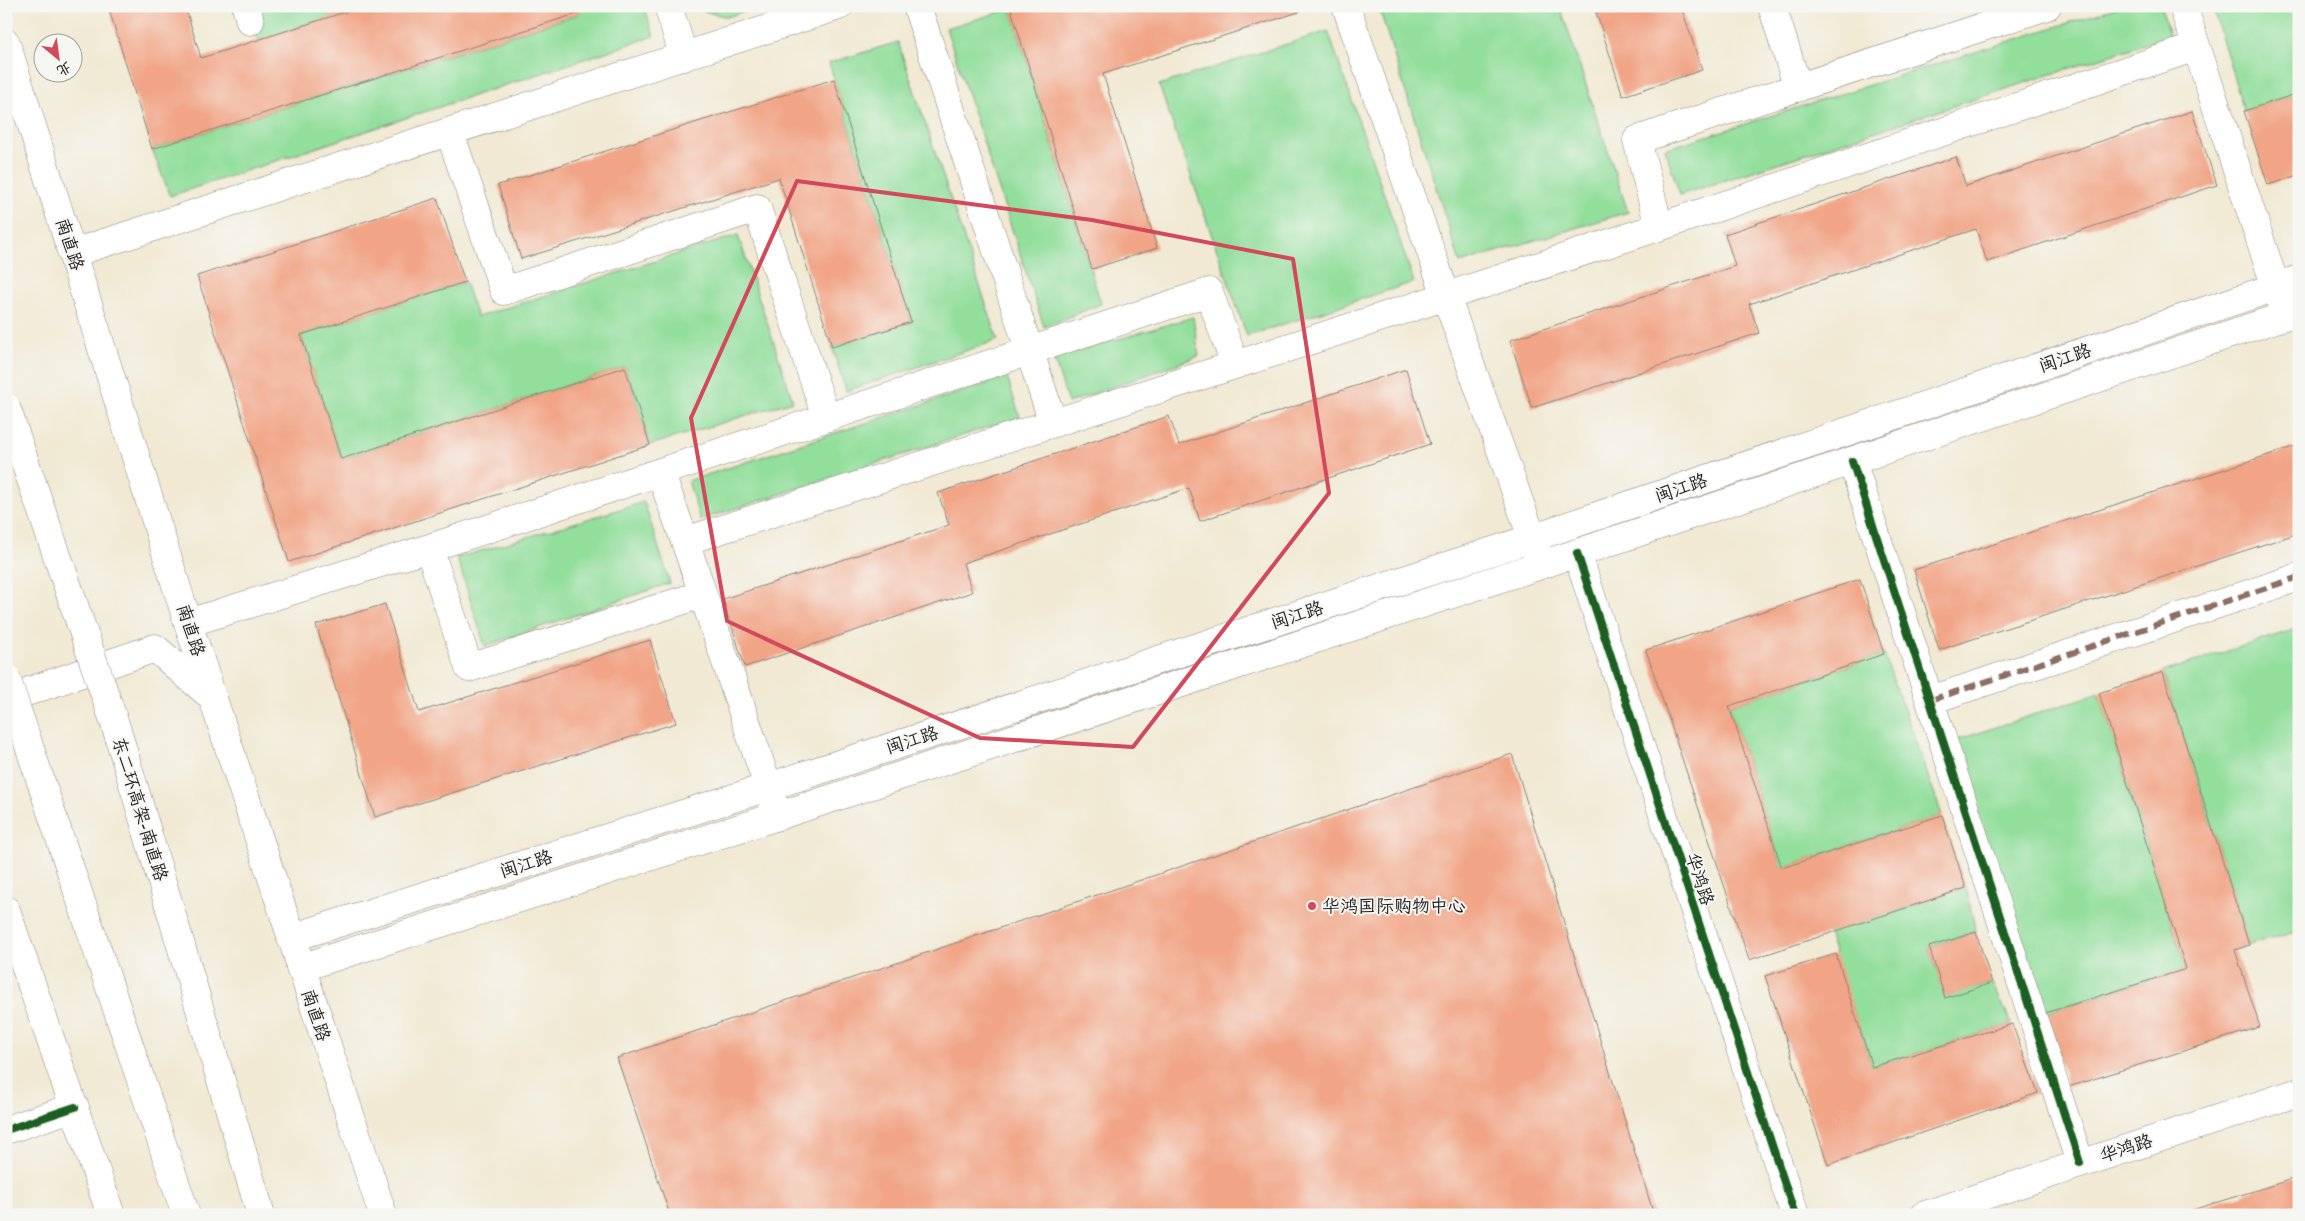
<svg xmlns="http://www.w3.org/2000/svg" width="2305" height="1221" font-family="'Gochi Hand','LXGW WenKai TC',sans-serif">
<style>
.green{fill:#92de9b;stroke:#577d5c}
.building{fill:#f1a586}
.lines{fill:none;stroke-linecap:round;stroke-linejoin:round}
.minor-casing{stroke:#868278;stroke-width:29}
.major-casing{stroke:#868278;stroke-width:29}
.highway-casing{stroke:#868278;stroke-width:29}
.minor{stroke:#fff;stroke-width:28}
.major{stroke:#fff;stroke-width:28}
.highway{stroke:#fff;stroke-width:28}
.highway-bridge-casing{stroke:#868278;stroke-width:29;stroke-linecap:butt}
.highway-bridge{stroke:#fff;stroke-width:28}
.quiet{stroke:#8d6e63;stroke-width:6;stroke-dasharray:12 6;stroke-linecap:butt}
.cycleway-casing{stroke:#f6f6f2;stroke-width:11}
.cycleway{stroke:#1b5e20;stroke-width:8}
.marked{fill:none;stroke:#d1495b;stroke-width:4;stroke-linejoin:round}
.poi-dot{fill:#d1495b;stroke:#f6f6f2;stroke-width:2}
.labels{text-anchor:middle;stroke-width:4;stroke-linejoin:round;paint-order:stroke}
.street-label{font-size:18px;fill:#1c1c1c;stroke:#f6f6f2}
.poi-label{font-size:18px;fill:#1c1c1c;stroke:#f6f6f2;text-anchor:start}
</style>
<rect width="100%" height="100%" fill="#f6f6f2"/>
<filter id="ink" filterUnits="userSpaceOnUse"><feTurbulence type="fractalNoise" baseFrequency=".02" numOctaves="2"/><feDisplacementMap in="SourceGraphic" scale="10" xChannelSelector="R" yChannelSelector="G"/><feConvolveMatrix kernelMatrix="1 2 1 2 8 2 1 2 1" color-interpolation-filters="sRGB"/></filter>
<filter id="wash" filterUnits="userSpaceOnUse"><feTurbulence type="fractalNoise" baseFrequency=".0096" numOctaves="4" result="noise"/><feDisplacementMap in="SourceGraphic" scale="20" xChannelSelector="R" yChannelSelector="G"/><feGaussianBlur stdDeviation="1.12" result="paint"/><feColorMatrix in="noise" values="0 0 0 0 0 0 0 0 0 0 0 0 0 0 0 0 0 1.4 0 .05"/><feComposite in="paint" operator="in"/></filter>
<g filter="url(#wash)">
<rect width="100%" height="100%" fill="#f1e9d3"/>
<path class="green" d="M 246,6 L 364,6 L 257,40 Z
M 577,6 L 644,6 L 654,36 L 170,196 L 152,149 L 579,14 Z
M 698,6 L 761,6 L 727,17 L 700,10 Z
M 1395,6 L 1560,6 L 1628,212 L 1460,263 L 1380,11 Z
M 2122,6 L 2161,6 L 2169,36 L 1680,195 L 1665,149 Z
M 2212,6 L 2299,6 L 2299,93 L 2244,111 Z
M 1011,9 L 1101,304 L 1044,327 L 946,28 Z
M 1328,31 L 1414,282 L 1247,336 L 1159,85 Z
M 898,42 L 998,340 L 846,391 L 832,347 L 911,322 L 829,63 Z
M 738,235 L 793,401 L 650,445 L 625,367 L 341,459 L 301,335 L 465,282 L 477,317 Z
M 1193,317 L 1199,356 L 1068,403 L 1054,358 Z
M 1007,377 L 1020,417 L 700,520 L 688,481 Z
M 644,502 L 670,583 L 485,646 L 457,558 Z
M 2299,628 L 2299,931 L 2249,945 L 2163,672 Z
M 1884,654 L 1942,815 L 1782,868 L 1729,706 Z
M 2099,693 L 2186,969 L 2033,1016 L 1945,744 Z
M 1966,888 L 1976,932 L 1929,947 L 1945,997 L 1992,983 L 2012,1024 L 1872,1067 L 1828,933 Z"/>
<g id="blocks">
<path class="building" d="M 108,6 L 185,6 L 201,58 L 364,6 L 577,6 L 579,13 L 152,149 Z
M 1021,6 L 1297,6 L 1299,12 L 1103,74 L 1157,248 L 1092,269 L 1011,9 Z
M 1594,6 L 1681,6 L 1702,70 L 1623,96 Z
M 834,79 L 911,322 L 832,347 L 779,178 L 521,259 L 498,185 Z
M 2299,93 L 2299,175 L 2268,185 L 2244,111 Z
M 2192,111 L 2217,185 L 1987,262 L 1976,229 L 1749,304 L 1759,333 L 1532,408 L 1510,340 L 1735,266 L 1725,234 L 1956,157 L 1966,186 Z
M 437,198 L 465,282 L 301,335 L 341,459 L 625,367 L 650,445 L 289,562 L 197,276 Z
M 1406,369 L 1430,444 L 1200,521 L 1189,488 L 963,563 L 972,592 L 745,667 L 723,599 L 949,525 L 938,493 L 1169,416 L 1179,445 Z
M 2299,445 L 2299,533 L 1939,650 L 1914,570 Z
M 1860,579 L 1884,654 L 1729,706 L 1782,868 L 1942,815 L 1966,888 L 1749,960 L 1646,650 Z
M 385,604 L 419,712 L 650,640 L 676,723 L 375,817 L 316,625 Z
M 2163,672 L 2249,945 L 2235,950 L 2260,1027 L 2068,1087 L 2045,1013 L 2186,969 L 2099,693 Z
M 1512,754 L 1654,1215 L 670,1215 L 617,1058 Z
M 1976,932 L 1992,983 L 1945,998 L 1929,947 Z
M 1836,954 L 1872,1067 L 2012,1024 L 2038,1093 L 1828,1165 L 1765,976 Z
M 2299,1177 L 2299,1215 L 2179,1215 L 2179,1214 Z"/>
</g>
</g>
<g filter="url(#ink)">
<use href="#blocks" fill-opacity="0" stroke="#868278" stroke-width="1"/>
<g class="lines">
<g class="minor-casing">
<path id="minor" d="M 246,6 L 250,21
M 668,6 L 684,57
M 917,6 L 1053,423
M 1346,6 L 1446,296 L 1540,560
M 1772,6 L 1798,88
M 2183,6 L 2285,315
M 450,133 L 504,291 L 757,208 L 826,417
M 1659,227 L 2196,47
M 73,253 L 839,6
M 1852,461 L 2080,1163
M 660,472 L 685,541
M 429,548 L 469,668 L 703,594
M 1577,553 L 1795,1215
M 188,623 L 429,548 L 1209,292 L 1235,365 L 1659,227 L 1637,140 L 2047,6
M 1931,700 L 2299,577
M 778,816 L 685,541 L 1235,365
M 6,1130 L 75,1107
M 1925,1215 L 2299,1092"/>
</g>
<g class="major-casing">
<path id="major" d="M 291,938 L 768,787 L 1511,545 L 2299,279
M 300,968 L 778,816 L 1577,553 L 2299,311"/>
</g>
<g class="highway-casing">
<path id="highway" d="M 6,43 L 188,623 L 383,1215
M 6,699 L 155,648 L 213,698
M 6,910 L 111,1215"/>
</g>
<use href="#minor" class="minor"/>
<use href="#major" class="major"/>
<use href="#highway" class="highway"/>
<g class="highway-bridge-casing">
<path id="highway-bridge" d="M 6,407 L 116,727 L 261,1215
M 6,677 L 186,1215"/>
</g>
<use href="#highway-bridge" class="highway-bridge"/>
<path class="quiet" d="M 1931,700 L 2299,577"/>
<g class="cycleway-casing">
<path id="cycleway" d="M 1852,461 L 2080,1163
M 1577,553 L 1795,1215
M 6,1130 L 75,1107"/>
</g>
<use href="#cycleway" class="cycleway"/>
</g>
</g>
<path class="marked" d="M 797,181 L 1092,220 L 1293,259 L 1329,493 L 1133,747 L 980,738 L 727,621 L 691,418 Z"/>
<circle class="poi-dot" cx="1312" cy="906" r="5"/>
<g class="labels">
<g class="street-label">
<text transform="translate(70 244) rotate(72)" y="6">南直路</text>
<text transform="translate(2065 358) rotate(-19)" y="6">闽江路</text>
<text transform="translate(1681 488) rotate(-19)" y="6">闽江路</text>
<text transform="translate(1297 615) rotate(-18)" y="6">闽江路</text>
<text transform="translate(191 630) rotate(72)" y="6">南直路</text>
<text transform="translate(912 740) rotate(-18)" y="6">闽江路</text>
<text transform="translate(140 809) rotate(73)" y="6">东二环高架-南直路</text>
<text transform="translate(526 864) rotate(-18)" y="6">闽江路</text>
<text transform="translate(1700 879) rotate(72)" y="6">华鸿路</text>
<text transform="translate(316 1015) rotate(71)" y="6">南直路</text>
<text transform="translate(2126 1148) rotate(-18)" y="6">华鸿路</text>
</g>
<g class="poi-label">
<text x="1322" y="912">华鸿国际购物中心</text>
</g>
</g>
<rect width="2305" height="1221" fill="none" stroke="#f6f6f2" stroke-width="25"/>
<g transform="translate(58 58) rotate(151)"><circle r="24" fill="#f6f6f2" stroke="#9f9f9c"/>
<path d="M0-4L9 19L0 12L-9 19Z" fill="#d1495b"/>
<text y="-8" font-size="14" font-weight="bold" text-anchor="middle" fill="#1c1c1c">北</text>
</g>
</svg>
